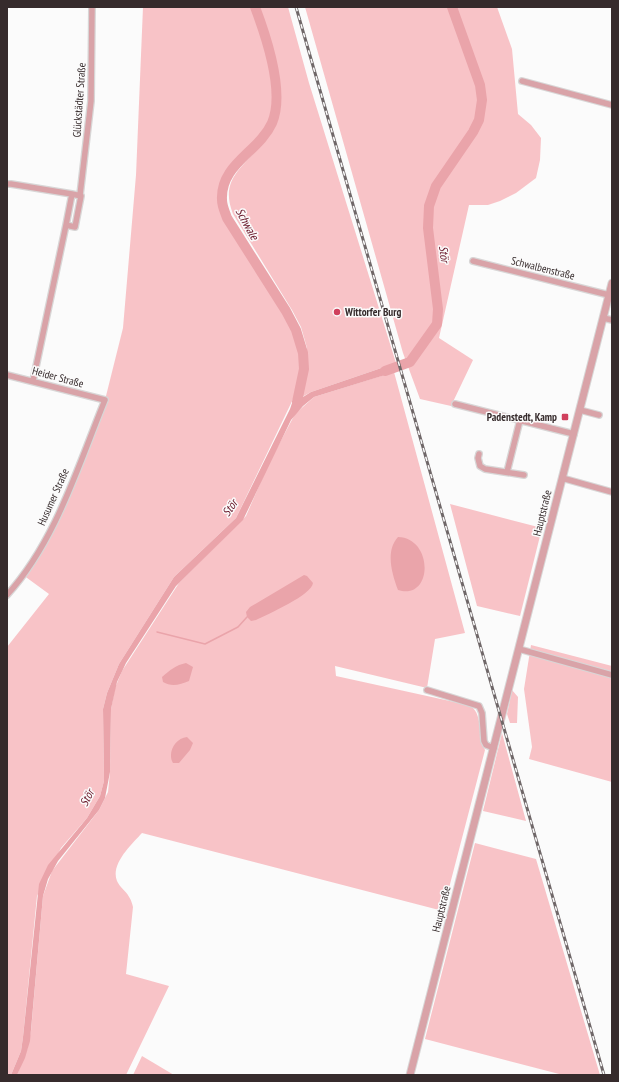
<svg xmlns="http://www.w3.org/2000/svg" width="619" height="1082" font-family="'PT Sans Narrow',sans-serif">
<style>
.green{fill:#f8c3c7}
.water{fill:#eaa4aa}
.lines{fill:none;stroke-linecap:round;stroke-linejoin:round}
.stream{stroke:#eaa4aa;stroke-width:1.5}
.river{stroke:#eaa4aa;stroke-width:10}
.minor-casing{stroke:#d8d6d6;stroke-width:8}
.tertiary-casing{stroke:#d8d6d6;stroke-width:9}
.minor{stroke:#d9a3a8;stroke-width:5.5}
.tertiary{stroke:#d9a3a8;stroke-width:7}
.rail-casing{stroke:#6f6768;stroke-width:3}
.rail{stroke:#fbfbfb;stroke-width:1.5;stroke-dasharray:4.5;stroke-linecap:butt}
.poi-dot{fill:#d0405d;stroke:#fbfbfb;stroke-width:1.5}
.labels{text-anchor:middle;stroke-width:3;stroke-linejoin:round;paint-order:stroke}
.street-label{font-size:11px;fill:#362b2c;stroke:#fbfbfb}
.poi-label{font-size:11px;font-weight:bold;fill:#362b2c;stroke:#fbfbfb;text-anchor:start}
.water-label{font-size:12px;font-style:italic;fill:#681628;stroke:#fbfbfb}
</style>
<rect width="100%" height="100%" fill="#fbfbfb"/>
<path class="green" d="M 143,7 L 288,7 L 309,83 L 396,363 L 311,392 L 302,397 L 306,379 L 307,348 L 301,327 L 292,310 L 233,214 C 220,181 240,170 259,147 C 265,140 270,132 276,124 L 272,122 L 257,145 L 238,160 L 224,182 L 222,201 L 227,218 L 286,311 L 296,330 L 293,335 L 299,350 L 301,366 L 295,395 L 236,518 L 174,577 L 119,664 L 107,693 L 103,709 L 104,781 L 100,796 L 87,818 L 61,848 L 37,896 L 23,1037 L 21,1051 L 11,1075 L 7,1075 L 7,647 L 49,594 L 23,575 L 60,510 L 105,400 L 123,328 L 136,175 Z
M 305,7 L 497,7 L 512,49 L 518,114 L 531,125 L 541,138 L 540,160 L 536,178 L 516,193 L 500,201 L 488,205 L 469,205 L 439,338 L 473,360 L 451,406 L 420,399 L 403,353 Z
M 394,372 L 465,633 L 435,639 L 427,688 L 335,666 L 336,676 L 468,705 C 484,711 477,736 485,750 L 443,911 L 142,833 C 132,844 110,864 117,881 C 121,890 130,892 133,907 L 126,974 L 169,986 L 126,1075 L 17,1075 L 27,1050 L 31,1031 L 43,896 L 52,871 L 99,810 L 108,792 L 110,772 L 111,709 L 115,688 L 122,671 L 179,583 L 246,516 L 269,463 L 295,414 L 314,397 Z
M 450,504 L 542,528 L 520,616 L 477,606 Z
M 531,645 L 612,666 L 612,782 L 529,759 L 532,747 L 524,689 Z
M 512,690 L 518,697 L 517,723 L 510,723 L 507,714 Z
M 502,733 L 526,821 L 483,811 Z
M 475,843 L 536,859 L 600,1075 L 563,1075 L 425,1039 Z
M 142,1056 L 174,1075 L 133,1075 Z"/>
<path class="water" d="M 396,363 L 398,371 L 314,397 L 303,406 L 291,420 L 243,520 L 176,586 L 126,663 L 117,682 L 111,709 L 110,772 L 105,798 L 99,810 L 58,861 L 48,879 L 43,896 L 30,1041 L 25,1058 L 17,1075 L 11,1075 L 21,1051 L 23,1037 L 39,884 L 48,865 L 87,818 L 100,796 L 104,781 L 103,709 L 107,693 L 119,664 L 174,577 L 236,518 L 290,409 L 297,388 L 303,389 L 301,396 L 303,397 L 311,392 Z
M 398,537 C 434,538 433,601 398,590 C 392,574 385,551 398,537 Z
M 304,575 L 307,576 L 313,583 C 312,595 268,614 256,620 L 251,621 L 247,617 L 246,612 L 250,607 Z
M 186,663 L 193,667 L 189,681 C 180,685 171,687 163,682 L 162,677 C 170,670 176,665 186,663 Z
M 187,737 L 193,743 L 190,750 L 179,763 L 173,763 C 167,753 175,738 187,737 Z"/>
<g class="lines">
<path class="stream" d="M 157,632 L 205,644 L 238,627 L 247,617"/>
<path class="river" d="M 255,7 C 266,36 285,93 272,123 C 259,152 220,164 222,200 C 222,206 225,212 227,218 L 286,311 L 296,330 L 303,353 L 304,369 L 297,402
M 385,371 L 410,362 L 437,324 L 438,309 L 428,228 L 429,206 L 436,186 L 473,132 L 479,120 L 482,100 L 480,85 L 452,7"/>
<g class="minor-casing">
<path id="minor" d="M 522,81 L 612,105
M 7,184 L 11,184 L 72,194 L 81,196 L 75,227 L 66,225 L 72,194
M 80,195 L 91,101 L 92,7
M 473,261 L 609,295
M 603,318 L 612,320
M 7,375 L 105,400 C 78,466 56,541 7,595
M 33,381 L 66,225
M 455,404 L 574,434
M 580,410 L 599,415
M 479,454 L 478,458 L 480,466 L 485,469 L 524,475
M 507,472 L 520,420
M 562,478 L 612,492
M 519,649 L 612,675
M 427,690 L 479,706 L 482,713 L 484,741 L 486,745 L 494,748"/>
</g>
<g class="tertiary-casing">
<path id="tertiary" d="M 410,1075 L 612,283"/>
</g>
<use href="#minor" class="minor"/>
<use href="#tertiary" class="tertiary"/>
<g class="rail-casing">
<path id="rail" d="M 296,7 L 604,1075"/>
</g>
<use href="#rail" class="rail"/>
</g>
<g class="poi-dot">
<circle cx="337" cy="312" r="4"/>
<rect x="561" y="413" width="8" height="8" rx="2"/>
</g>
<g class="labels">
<g class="street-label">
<text transform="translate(79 100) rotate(-86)" y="4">Glückstädter Straße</text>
<text transform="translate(543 268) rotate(14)" y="4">Schwalbenstraße</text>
<text transform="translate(58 377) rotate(15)" y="4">Heider Straße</text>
<text transform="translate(53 497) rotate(-66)" y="4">Husumer Straße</text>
<text transform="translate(542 513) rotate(-76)" y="4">Hauptstraße</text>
<text transform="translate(441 909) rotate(-76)" y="4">Hauptstraße</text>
</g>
<g class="poi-label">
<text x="345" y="316">Wittorfer Burg</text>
<text x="557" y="421" text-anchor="end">Padenstedt, Kamp</text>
</g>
<g class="water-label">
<text transform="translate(247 224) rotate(61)" y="4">Schwale</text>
<text transform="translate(444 254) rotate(83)" y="4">Stör</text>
<text transform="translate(230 508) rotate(-56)" y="4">Stör</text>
<text transform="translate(87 798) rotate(-63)" y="4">Stör</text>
</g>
</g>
<rect width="619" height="1082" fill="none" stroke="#362b2c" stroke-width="16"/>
</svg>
